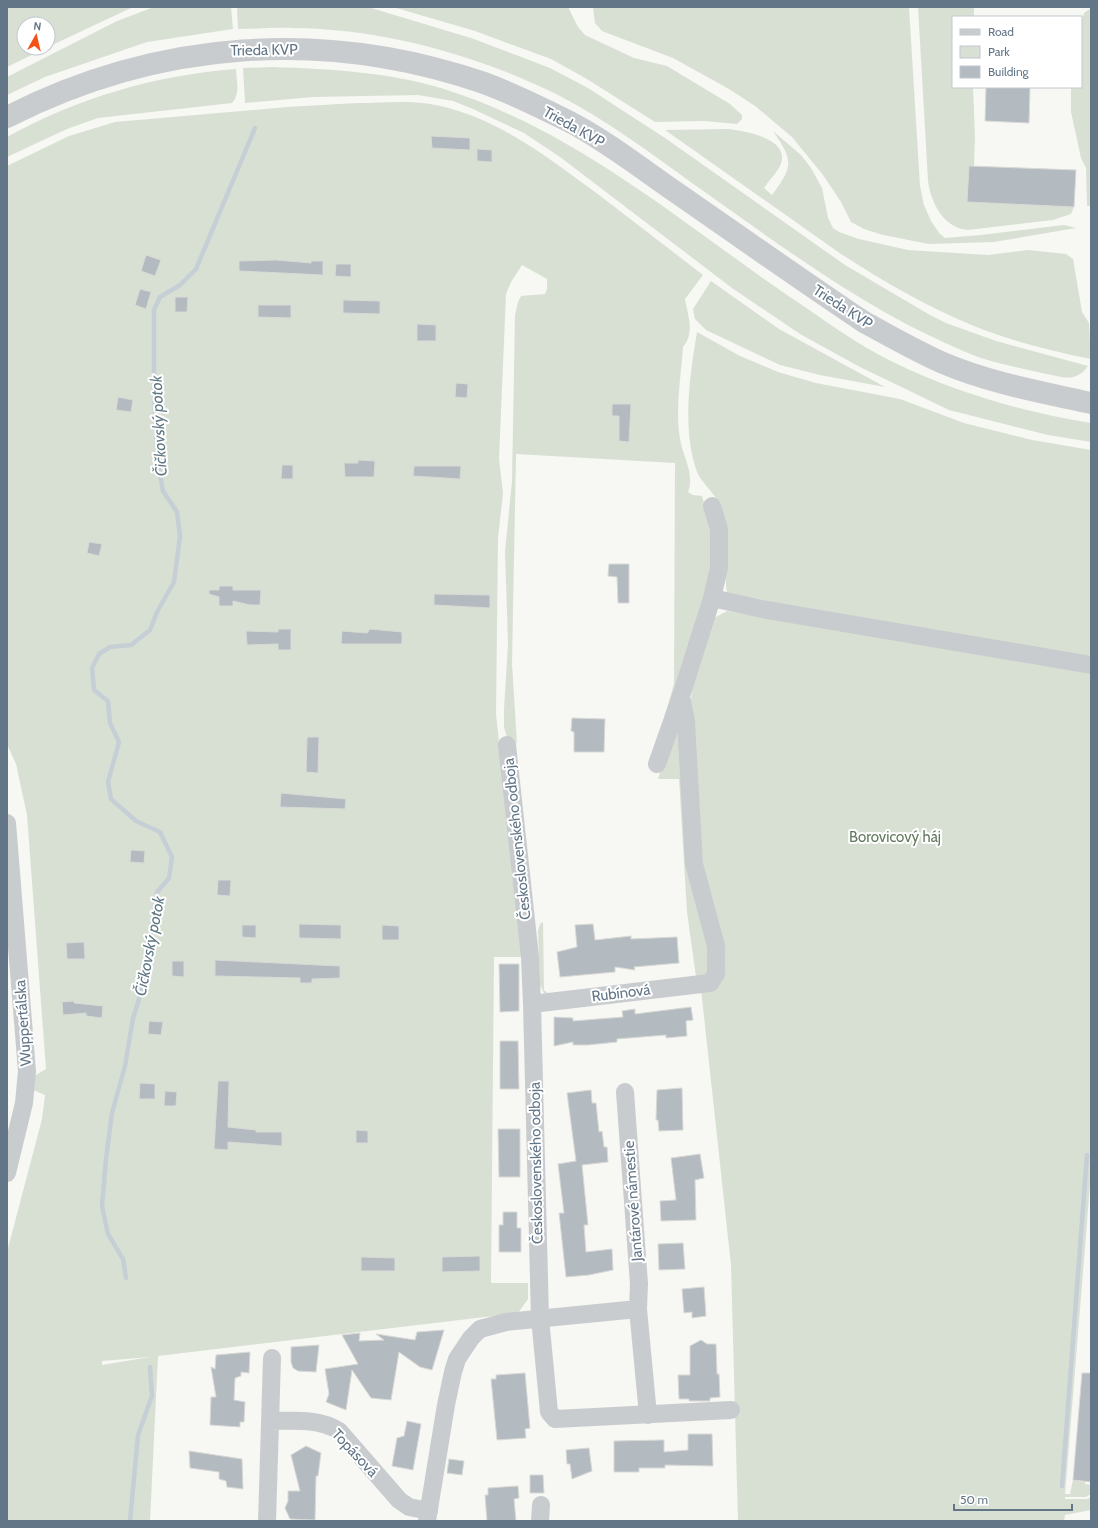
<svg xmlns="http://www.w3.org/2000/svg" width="1098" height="1528" font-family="Cabin,sans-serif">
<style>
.green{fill:#d8e0d4;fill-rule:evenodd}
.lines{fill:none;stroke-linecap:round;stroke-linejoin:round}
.stream{stroke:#c6cfd5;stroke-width:4.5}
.building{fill:#b3bbc1;stroke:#d9d9d6}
.minor{stroke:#c9cccf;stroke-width:18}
.tertiary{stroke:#c9cccf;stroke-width:22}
.labels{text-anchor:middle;stroke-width:4;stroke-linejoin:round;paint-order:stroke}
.street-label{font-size:15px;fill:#637688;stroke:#fff}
.park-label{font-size:15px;fill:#63795e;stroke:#fff}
.water-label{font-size:16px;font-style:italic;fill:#5f7884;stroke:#fff}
</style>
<rect width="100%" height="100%" fill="#f7f7f3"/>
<path class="green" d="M 7,7 L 133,7 L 48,47 L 48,24 L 24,24 L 24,48 L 46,48 L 7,67 Z
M 154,7 L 231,7 L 233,29 L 147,42 L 45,77 L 7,95 L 7,77 L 117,21 Z
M 237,7 L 368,7 L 474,39 L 550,68 L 588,88 L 665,138 L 845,265 L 930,315 L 946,323 L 996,341 L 1088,366 C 1081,376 1073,379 1061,377 C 1034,371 1007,366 981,358 C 956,349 933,337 910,326 C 832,285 763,233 692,183 C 649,152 605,119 558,95 C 477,55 384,29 293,28 C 275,27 257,29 238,29 Z
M 393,7 L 568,7 L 578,27 L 585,35 L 634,58 L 667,66 L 730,104 L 742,115 L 742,119 L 737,124 L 704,121 L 655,122 L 587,79 L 551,59 L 475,31 Z
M 593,7 L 909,7 L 920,186 L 924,205 L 931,221 L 939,233 L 945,238 L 981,235 L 1064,225 L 1076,228 L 994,242 L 929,244 L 883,235 L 864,229 L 851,222 L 841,202 L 823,175 L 792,137 L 755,106 L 729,89 L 673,58 L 602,31 L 595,23 Z
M 918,7 L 974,7 L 974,17 L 953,17 L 953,87 L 973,87 L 975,136 L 974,166 L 969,166 L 967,202 L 1074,207 L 1071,214 L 1053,220 L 968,230 C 943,228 931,202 928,181 Z
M 1091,8 L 1091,206 L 1087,206 L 1086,168 L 1081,158 L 1071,112 L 1071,87 L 1081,87 L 1081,23 L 1084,13 Z
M 273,67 C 330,69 389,72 444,89 C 574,130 677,219 787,295 C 822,318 857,345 895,363 C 957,393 1023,412 1091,423 L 1091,442 L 1048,435 L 949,410 L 860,367 L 800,334 L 732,288 L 560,157 L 524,133 L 473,109 L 453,101 L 418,95 L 313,97 L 245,103 L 243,68 Z
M 236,69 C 236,79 241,94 232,103 L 98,118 L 67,129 L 7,157 L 7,137 C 77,98 156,75 236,69 Z
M 357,103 C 381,103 406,100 430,104 C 495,115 547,157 599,195 C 634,222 668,248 703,275 L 685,299 C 688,316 695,333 683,347 C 681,377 675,409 680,439 C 683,457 695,474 688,492 L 693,495 L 702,496 L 714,537 L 712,575 L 651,763 L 674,684 L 675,463 L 516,454 L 512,663 L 517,744 L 513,738 L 507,738 L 504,727 L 504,709 L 508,644 L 505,552 L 512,481 L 515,315 L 518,302 L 521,296 L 545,294 L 547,289 L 547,279 L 522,265 L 511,282 L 506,294 L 499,459 L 503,493 L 498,538 L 496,714 L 522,957 L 494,957 L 491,1283 L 528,1283 L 528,1299 L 518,1313 L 158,1356 L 150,1521 L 7,1521 L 7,1252 L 42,1119 L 45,1095 L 33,1090 L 34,1076 L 46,1069 L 27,815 L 16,764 L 7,744 L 7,166 L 69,136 L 115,122 L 287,107 ZM 150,1357 L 102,1365 L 102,1361 Z
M 728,129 C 745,131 795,139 779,168 C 775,175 768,181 764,188 L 772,195 C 794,166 793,160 773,131 L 801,155 L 811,168 L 822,188 L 828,218 L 833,228 L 839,232 L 859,239 L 908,250 L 988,255 L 1028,250 L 1066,254 L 1073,259 L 1082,312 L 1089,323 L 1091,359 C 1052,351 1011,341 974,326 C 927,307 883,281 841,254 L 665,130 Z
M 711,281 L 779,329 L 885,387 L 820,375 L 780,365 L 706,330 L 695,319 L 693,309 Z
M 697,332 L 740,356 L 778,372 L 816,383 L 900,399 L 964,423 L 1032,440 L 1091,450 L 1091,659 L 736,597 L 727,592 C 724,579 728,567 727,555 C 726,539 723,522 720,507 C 718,495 700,483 696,469 C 682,427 690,374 697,332 Z
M 727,611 L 1091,673 L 1091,1173 L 1065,1494 L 1070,1494 L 1073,1480 L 1085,1482 L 1085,1484 L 1091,1485 L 1091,1494 L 1086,1497 L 1065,1497 L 1065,1499 L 1087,1499 L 1091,1497 L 1091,1510 L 1065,1515 L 1064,1521 L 738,1521 L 731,1265 L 701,989 L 713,986 L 700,868 L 691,700 L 692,689 L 714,618 Z
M 676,718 L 710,937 L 709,976 L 696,977 L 687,912 L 679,779 L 658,779 Z
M 543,922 L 544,990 L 550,995 L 544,993 L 540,985 L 538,931 L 540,924 Z"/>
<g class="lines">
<path class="stream" d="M 126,1278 L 123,1259 L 108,1234 L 102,1206 L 106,1159 L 112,1113 L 125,1066 L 133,1018 L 142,990 L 157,892 L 169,878 L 172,857 L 160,832 L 136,821 L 111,799 L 108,782 L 119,742 L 110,723 L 108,701 L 94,690 L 92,668 L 99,654 L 110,647 L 131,645 L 150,630 L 157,612 L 174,582 L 180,536 L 177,512 L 163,491 L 158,463 L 154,395 L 154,310 L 160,297 L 180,285 L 196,269 L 255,128
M 1062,1486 L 1087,1155
M 130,1521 L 138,1435 L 152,1396 L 150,1367"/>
</g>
<path class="building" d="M 986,87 L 1030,87 L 1029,123 L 985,121 Z
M 431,136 L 470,138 L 470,150 L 432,148 Z
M 477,149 L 492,150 L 492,162 L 477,161 Z
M 969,166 L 1076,170 L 1074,207 L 967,202 Z
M 146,255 L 161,260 L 155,276 L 141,271 Z
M 276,260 L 311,263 L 311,261 L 323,261 L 323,275 L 239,271 L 239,261 Z
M 336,264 L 351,264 L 351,277 L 335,276 Z
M 140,289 L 151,292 L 146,309 L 135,305 Z
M 175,297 L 188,297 L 187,312 L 175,312 Z
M 343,300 L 380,301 L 380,314 L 343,313 Z
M 258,305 L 291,305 L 291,318 L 258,317 Z
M 417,324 L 436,325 L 436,341 L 417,341 Z
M 456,383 L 468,384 L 467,398 L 455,397 Z
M 118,397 L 133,400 L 131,412 L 116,410 Z
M 612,404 L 631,404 L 629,442 L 619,441 L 619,416 L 612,416 Z
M 358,460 L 375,461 L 374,477 L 345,477 L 344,463 L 358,463 Z
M 282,465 L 293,465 L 293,479 L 281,479 Z
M 414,466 L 461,466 L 460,479 L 413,476 Z
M 89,542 L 102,544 L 99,556 L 87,553 Z
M 609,564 L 629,564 L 629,603 L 618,603 L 617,577 L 608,576 Z
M 219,586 L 233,586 L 233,590 L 261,590 L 260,605 L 250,605 L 233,601 L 233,606 L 219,606 L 219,597 L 209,594 L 209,590 L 219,590 Z
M 434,594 L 490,595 L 490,608 L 434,605 Z
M 278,629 L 291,629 L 291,650 L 278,650 L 278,644 L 247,645 L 246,631 L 278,632 Z
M 370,629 L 402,632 L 402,644 L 341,644 L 342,631 L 367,633 Z
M 572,718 L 605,719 L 604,752 L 574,752 L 574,732 L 571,731 Z
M 307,737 L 319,737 L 318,773 L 306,772 Z
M 281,793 L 346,799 L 345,809 L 280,807 Z
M 131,850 L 145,851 L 144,863 L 130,862 Z
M 218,880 L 231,880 L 230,896 L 217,895 Z
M 299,924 L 341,925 L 341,939 L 299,938 Z
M 593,924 L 595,940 L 631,936 L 631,939 L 677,937 L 679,963 L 634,967 L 635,970 L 615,967 L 615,972 L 560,977 L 557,952 L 577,947 L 575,925 Z
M 242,925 L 256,925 L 256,938 L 242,937 Z
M 382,925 L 399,926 L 399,940 L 382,940 Z
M 84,942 L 85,959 L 67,959 L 66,943 Z
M 215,960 L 340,966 L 340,978 L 312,979 L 312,983 L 300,983 L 300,978 L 215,976 Z
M 172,961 L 184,961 L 184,977 L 172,976 Z
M 499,964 L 519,964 L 519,1011 L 500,1012 Z
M 74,1001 L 74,1003 L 103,1006 L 102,1018 L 86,1016 L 86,1013 L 63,1015 L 62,1002 Z
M 691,1007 L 693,1020 L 686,1021 L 687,1036 L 666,1038 L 666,1035 L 617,1039 L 617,1042 L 588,1045 L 573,1045 L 573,1042 L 554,1046 L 554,1017 L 573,1018 L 573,1021 L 623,1017 L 622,1011 L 635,1009 L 635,1014 Z
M 149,1021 L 163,1022 L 161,1035 L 148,1034 Z
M 500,1041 L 518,1041 L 519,1089 L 500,1089 Z
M 218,1081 L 229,1081 L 228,1127 L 256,1130 L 256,1132 L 282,1132 L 282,1146 L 228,1142 L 228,1150 L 214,1149 Z
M 140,1083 L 155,1084 L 155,1099 L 139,1099 Z
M 682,1088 L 683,1130 L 659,1131 L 658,1120 L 656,1120 L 657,1090 Z
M 591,1090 L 592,1103 L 596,1103 L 599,1132 L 602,1131 L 604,1147 L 607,1147 L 608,1162 L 582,1165 L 588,1225 L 584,1225 L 586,1252 L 612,1249 L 613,1270 L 589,1275 L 566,1277 L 559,1213 L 564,1213 L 558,1164 L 576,1161 L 567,1093 Z
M 165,1091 L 177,1092 L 176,1106 L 164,1106 Z
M 498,1129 L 520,1129 L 520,1177 L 499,1177 Z
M 356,1130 L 368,1131 L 368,1143 L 356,1143 Z
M 700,1154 L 704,1178 L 695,1180 L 696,1220 L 661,1221 L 660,1201 L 676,1200 L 671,1158 Z
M 503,1212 L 517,1212 L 517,1228 L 521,1228 L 521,1252 L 499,1252 L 499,1225 L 503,1225 Z
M 683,1243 L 685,1269 L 659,1270 L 658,1244 Z
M 480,1256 L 480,1271 L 442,1272 L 442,1257 Z
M 361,1257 L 395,1258 L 395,1271 L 361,1271 Z
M 704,1287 L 706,1316 L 692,1318 L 692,1312 L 684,1313 L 682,1289 Z
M 444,1330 L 432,1370 L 420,1367 L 399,1352 L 391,1400 L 371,1398 L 352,1370 L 346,1410 L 326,1402 L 329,1394 L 325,1369 L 358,1364 L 342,1335 L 360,1333 L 359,1341 L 384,1340 L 376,1334 L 415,1340 L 417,1332 Z
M 701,1340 L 707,1344 L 716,1344 L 717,1374 L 719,1374 L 720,1397 L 710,1398 L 710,1401 L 689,1401 L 689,1399 L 679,1399 L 678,1375 L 690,1375 L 690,1346 Z
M 319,1345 L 316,1372 L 298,1371 L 293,1368 L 291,1362 L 291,1347 Z
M 250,1352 L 249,1373 L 241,1372 L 241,1376 L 235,1378 L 234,1400 L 245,1402 L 244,1422 L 240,1422 L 240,1427 L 210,1425 L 211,1397 L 216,1397 L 211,1367 L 215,1369 L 216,1355 Z
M 525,1373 L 530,1428 L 525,1429 L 526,1438 L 497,1440 L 491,1379 L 496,1379 L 496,1375 Z
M 1082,1373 L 1091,1373 L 1091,1482 L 1073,1480 Z
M 407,1421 L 421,1424 L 413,1470 L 392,1466 L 397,1438 L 404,1436 Z
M 688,1434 L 712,1434 L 713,1466 L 665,1465 L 665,1468 L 639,1468 L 639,1472 L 614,1472 L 614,1441 L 664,1440 L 664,1452 L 688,1450 Z
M 306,1446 L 321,1453 L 318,1476 L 316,1476 L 315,1520 L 290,1519 L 285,1508 L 288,1501 L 288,1491 L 300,1491 L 291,1455 Z
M 589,1448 L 592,1471 L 572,1479 L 570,1464 L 567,1464 L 566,1450 Z
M 189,1451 L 242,1459 L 243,1489 L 227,1487 L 226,1481 L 219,1479 L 219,1472 L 190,1468 Z
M 449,1459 L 464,1461 L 462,1475 L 447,1473 Z
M 530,1475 L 543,1475 L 544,1493 L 530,1493 Z
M 518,1486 L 519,1498 L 514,1499 L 516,1521 L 487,1521 L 485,1495 L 488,1495 L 488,1488 Z"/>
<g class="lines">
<path class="minor" d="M 712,598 L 762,609 L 1091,665
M 507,745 L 530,957 L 532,1004 L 540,1318 L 549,1412 L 555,1419 L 731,1410
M 657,764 L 681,696
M 7,823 L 27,1071 L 24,1103 L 7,1173
M 532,1004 L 710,983 L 716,974 L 716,946 L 694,864 L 686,721 L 681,696 L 712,598 L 719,568 L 719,529 L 712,506
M 638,1309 L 648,1415
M 270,1421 C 293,1421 319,1418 339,1431 L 399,1500 L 409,1507 L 429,1511
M 267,1521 L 272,1358
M 427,1521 L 446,1405 L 453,1372 L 457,1359 L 471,1338 L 480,1329 L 506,1322 L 638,1309 L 639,1284 L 625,1092
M 540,1521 L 541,1505"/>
<path class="tertiary" d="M 7,117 C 158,40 324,28 484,83 C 514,94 542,108 570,122 C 608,142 642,169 677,193 C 739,236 801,280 864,322 C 890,336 916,351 943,363 C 990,383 1041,392 1091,403"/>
</g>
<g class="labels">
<g class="street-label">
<text transform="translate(264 50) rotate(-1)" y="5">Trieda KVP</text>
<text transform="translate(574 127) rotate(29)" y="5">Trieda KVP</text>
<text transform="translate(843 307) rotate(33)" y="5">Trieda KVP</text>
<text transform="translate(517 839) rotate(-96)" y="5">Československého odboja</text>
<text transform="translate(621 993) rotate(-7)" y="5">Rubínová</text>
<text transform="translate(23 1023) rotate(-94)" y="5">Wuppertálska</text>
<text transform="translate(536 1163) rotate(-91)" y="5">Československého odboja</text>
<text transform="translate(633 1201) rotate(-94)" y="5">Jantárové námestie</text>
<text transform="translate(355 1453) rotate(47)" y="5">Topásová</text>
</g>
<g class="park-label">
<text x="895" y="842">Borovicový háj</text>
</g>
<g class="water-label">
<text transform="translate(158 426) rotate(-93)" y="6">Čičkovský potok</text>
<text transform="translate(149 946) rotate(-79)" y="6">Čičkovský potok</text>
</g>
</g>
<rect width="1098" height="1528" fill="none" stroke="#637688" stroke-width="16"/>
<rect x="952" y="16" width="130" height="72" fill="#ffffff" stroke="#c1c8cf"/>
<rect x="960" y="29" width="20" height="6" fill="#c9cccf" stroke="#c1c8cf"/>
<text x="988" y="36" font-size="12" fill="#637688">Road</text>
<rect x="960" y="46" width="20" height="12" fill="#d8e0d4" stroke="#c1c8cf"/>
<text x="988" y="56" font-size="12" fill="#637688">Park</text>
<rect x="960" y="66" width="20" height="12" fill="#b3bbc1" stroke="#c1c8cf"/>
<text x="988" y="76" font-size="12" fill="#637688">Building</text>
<g transform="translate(36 36) rotate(8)"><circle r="19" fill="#ffffff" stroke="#c1c8cf"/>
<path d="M0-3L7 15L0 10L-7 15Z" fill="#f55116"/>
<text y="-6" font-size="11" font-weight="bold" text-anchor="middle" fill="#637688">N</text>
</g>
<path d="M954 1504v6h118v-6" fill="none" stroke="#637688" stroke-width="2"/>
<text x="960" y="1504" font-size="12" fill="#637688" stroke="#ffffff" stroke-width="3" paint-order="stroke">50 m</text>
</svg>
